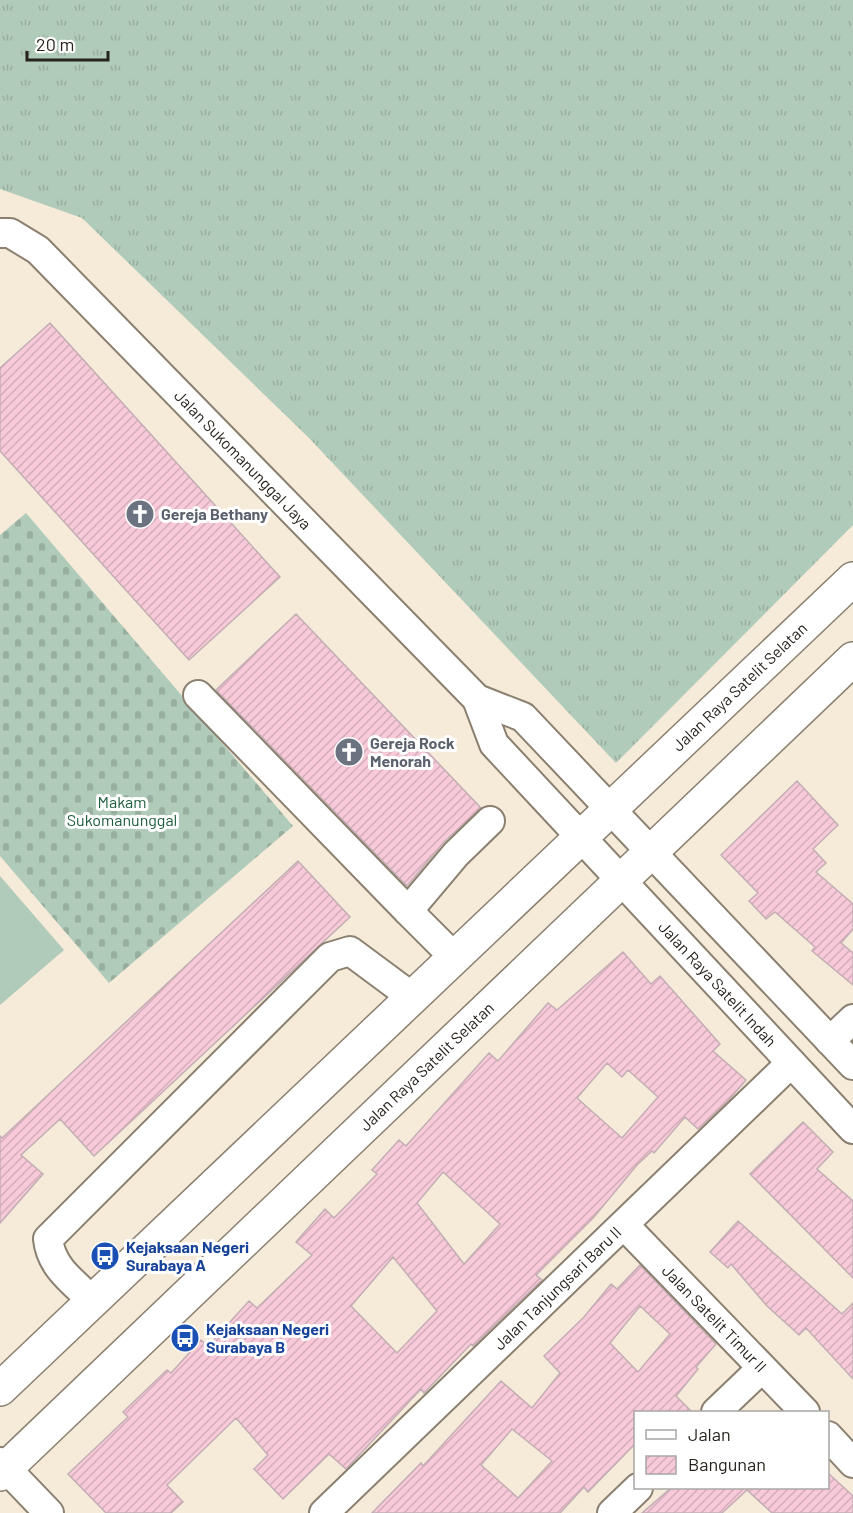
<svg xmlns="http://www.w3.org/2000/svg" width="853" height="1513" font-family="Barlow,sans-serif">
<style>
.grass{fill:url(#grass-tufts)}
.cemetery{fill:url(#cemetery-stones)}
.pitch{fill:#b1cbba}
.building{fill:url(#building-hatch);stroke:#c3aeb5;stroke-width:1.5;fill-rule:evenodd}
.lines{fill:none;stroke-linecap:round;stroke-linejoin:round}
.minor-casing{stroke:#8b8070;stroke-width:32}
.major-casing{stroke:#8b8070;stroke-width:36}
.minor{stroke:#fff;stroke-width:28}
.major{stroke:#fff;stroke-width:33}
.labels{text-anchor:middle;stroke-width:6;stroke-linejoin:round;paint-order:stroke}
.street-label{font-size:16px;fill:#27221c;stroke:#fff}
.worship-label{font-size:16px;font-weight:bold;fill:#5b616d;stroke:#fff;text-anchor:start}
.park-label{font-size:16px;fill:#1d5d3c;stroke:#fff}
.transit-label{font-size:16px;font-weight:bold;fill:#164399;stroke:#fff;text-anchor:start}
</style>
<defs>
<pattern id="grass-tufts" width="24" height="20" patternUnits="userSpaceOnUse" patternTransform="scale(1.5)"><rect width="24" height="20" fill="#b1cbba"/><path d="M3 7l-1-3M5 7V3M7 7l1-3M15 17l-1-3M17 17v-4M19 17l1-3" fill="none" stroke="#98ae9f"/></pattern>
<pattern id="cemetery-stones" width="16" height="16" patternUnits="userSpaceOnUse" patternTransform="scale(1.5)"><rect width="16" height="16" fill="#b1cbba"/><path d="M2 7V4a2 2 0 0 1 4 0v3zM10 15v-3a2 2 0 0 1 4 0v3z" fill="#98ae9f"/></pattern>
<pattern id="building-hatch" width="6" height="6" patternUnits="userSpaceOnUse" patternTransform="scale(1.5)"><rect width="6" height="6" fill="#f7c9d9"/><path d="M-1 1l2-2M0 6l6-6M5 7l2-2" fill="none" stroke="#d4acba"/></pattern>
</defs>
<rect width="100%" height="100%" fill="#f6ebd9"/>
<path class="grass" d="M 0,0 L 853,0 L 853,525 L 616,763 L 308,437 L 82,218 L 0,189 Z"/>
<path class="cemetery" d="M 26,513 L 293,826 L 109,983 L 0,856 L 0,535 Z"/>
<path class="pitch" d="M 0,876 L 64,950 L 0,1005 Z"/>
<path class="building" d="M 50,323 L 280,577 L 189,660 L 0,451 L 0,368 Z
M 296,614 L 481,808 L 444,842 L 407,886 L 216,690 Z
M 797,781 L 838,825 L 813,849 L 826,863 L 816,872 L 853,904 L 853,929 L 841,943 L 853,953 L 853,985 L 812,951 L 815,947 L 775,912 L 766,919 L 749,901 L 758,893 L 721,855 Z
M 298,861 L 350,917 L 94,1156 L 60,1119 L 21,1155 L 43,1174 L 0,1223 L 0,1136 L 2,1138 Z
M 623,952 L 651,984 L 660,976 L 720,1044 L 713,1051 L 746,1080 L 727,1102 L 698,1129 L 685,1117 L 654,1153 L 652,1151 L 637,1165 L 594,1217 L 536,1275 L 542,1280 L 473,1346 L 471,1344 L 424,1393 L 421,1389 L 346,1469 L 329,1454 L 283,1499 L 254,1469 L 268,1455 L 236,1418 L 167,1485 L 183,1502 L 171,1513 L 106,1513 L 68,1474 L 128,1417 L 123,1412 L 167,1370 L 171,1373 L 201,1340 L 208,1346 L 249,1301 L 257,1308 L 312,1255 L 296,1242 L 325,1209 L 334,1218 L 377,1174 L 372,1170 L 399,1140 L 406,1146 L 489,1053 L 498,1061 L 548,1003 L 557,1010 ZM 607,1063 L 622,1077 L 628,1070 L 658,1097 L 622,1138 L 577,1098 ZM 443,1172 L 500,1224 L 464,1264 L 417,1203 ZM 393,1257 L 437,1311 L 397,1353 L 351,1306 Z
M 803,1122 L 833,1152 L 817,1169 L 853,1201 L 853,1278 L 750,1174 Z
M 738,1221 L 842,1314 L 853,1303 L 853,1379 L 806,1328 L 799,1335 L 767,1306 L 731,1264 L 728,1268 L 710,1252 Z
M 640,1265 L 716,1344 L 696,1367 L 698,1369 L 676,1396 L 693,1413 L 636,1413 L 636,1443 L 588,1492 L 584,1487 L 560,1513 L 372,1513 L 421,1463 L 423,1466 L 501,1381 L 532,1408 L 560,1373 L 544,1356 L 584,1317 L 611,1284 L 617,1289 ZM 640,1306 L 670,1334 L 638,1372 L 610,1343 ZM 512,1429 L 552,1461 L 518,1498 L 481,1465 Z
M 828,1473 L 853,1496 L 853,1513 L 772,1513 L 747,1490 L 722,1513 L 642,1513 L 671,1488 L 828,1488 Z"/>
<g class="lines">
<g class="minor-casing">
<g id="minor">
<path id="s1" d="M 0,233 L 10,233 L 38,250 L 477,699 L 523,717 L 853,1065"/>
<path d="M 198,695 L 408,911"/>
<path id="s2" d="M 477,699 L 494,744 L 853,1129"/>
<path d="M 453,956 L 408,911 L 456,854 L 490,821"/>
<path d="M 830,1041 L 853,1019"/>
<path id="s3" d="M 624,1225 L 805,1412"/>
<path d="M 92,1300 C 73,1282 51,1267 48,1239 L 330,957 L 350,951 L 412,997"/>
<path d="M 716,1412 L 762,1368"/>
<path d="M 828,1436 L 853,1463"/>
<path d="M 0,1462 L 49,1513"/>
<path id="s4" d="M 324,1513 L 791,1063"/>
<path d="M 612,1513 L 638,1488"/>
</g>
</g>
<g class="major-casing">
<g id="major">
<path id="s5" d="M 0,1389 L 853,579"/>
<path id="s6" d="M 0,1474 L 853,659"/>
</g>
</g>
<use href="#minor" class="minor"/>
<use href="#major" class="major"/>
</g>
<defs>
<g id="church-disc" transform="scale(1.5)"><circle r="9.5" fill="#6b7280" stroke="#fff"/><path d="M-1.2-6h2.4v3.5h3.3v2.4h-3.3V6h-2.4V-.1h-3.3v-2.4h3.3Z" fill="#fff"/></g>
<g id="bus-disc" transform="scale(1.5)"><circle r="9.5" fill="#1a4fb4" stroke="#fff"/><path d="M-5-6H5V4H4V6H2V4H-2V6H-4V4H-5ZM-3.5-4V0h7V-4ZM-3.5 1.2v1.5H-2V1.2ZM2 1.2v1.5H3.5V1.2Z" fill="#fff"/></g>
</defs>
<g fill-rule="evenodd">
<use href="#church-disc" x="140" y="514"/>
<use href="#church-disc" x="349" y="752"/>
<use href="#bus-disc" x="105" y="1256"/>
<use href="#bus-disc" x="185" y="1338"/>
</g>
<g class="labels">
<g class="street-label">
<text dy="6" stroke="none"><textPath href="#s1" startOffset="336">Jalan Sukomanunggal Jaya</textPath></text>
<text dy="6" stroke="none"><textPath href="#s5" startOffset="1020">Jalan Raya Satelit Selatan</textPath></text>
<text dy="6" stroke="none"><textPath href="#s2" startOffset="376">Jalan Raya Satelit Indah</textPath></text>
<text dy="6" stroke="none"><textPath href="#s6" startOffset="590">Jalan Raya Satelit Selatan</textPath></text>
<text dy="6" stroke="none"><textPath href="#s4" startOffset="324">Jalan Tanjungsari Baru II</textPath></text>
<text dy="6" stroke="none"><textPath href="#s3" startOffset="130">Jalan Satelit Timur II</textPath></text>
</g>
<g class="worship-label">
<text x="161" y="520">Gereja Bethany</text>
<text x="370" y="749">Gereja Rock<tspan x="370" dy="18">Menorah</tspan></text>
</g>
<g class="park-label">
<text x="122" y="808">Makam<tspan x="122" dy="18">Sukomanunggal</tspan></text>
</g>
<g class="transit-label">
<text x="126" y="1253">Kejaksaan Negeri<tspan x="126" dy="18">Surabaya A</tspan></text>
<text x="206" y="1335">Kejaksaan Negeri<tspan x="206" dy="18">Surabaya B</tspan></text>
</g>
</g>
<rect x="634" y="1411" width="195" height="78" fill="#ffffff" stroke="#a9a7a4" stroke-width="1.5"/>
<rect x="646" y="1430" width="30" height="9" fill="#ffffff" stroke="#a9a7a4" stroke-width="1.5"/>
<text x="688" y="1441" font-size="18" fill="#27221c">Jalan</text>
<rect x="646" y="1456" width="30" height="18" fill="url(#building-hatch)" stroke="#a9a7a4" stroke-width="1.5"/>
<text x="688" y="1471" font-size="18" fill="#27221c">Bangunan</text>
<path d="M27 51v9h81v-9" fill="none" stroke="#27221c" stroke-width="3"/>
<text x="36" y="51" font-size="18" fill="#27221c" stroke="#ffffff" stroke-width="4.5" paint-order="stroke">20 m</text>
</svg>
